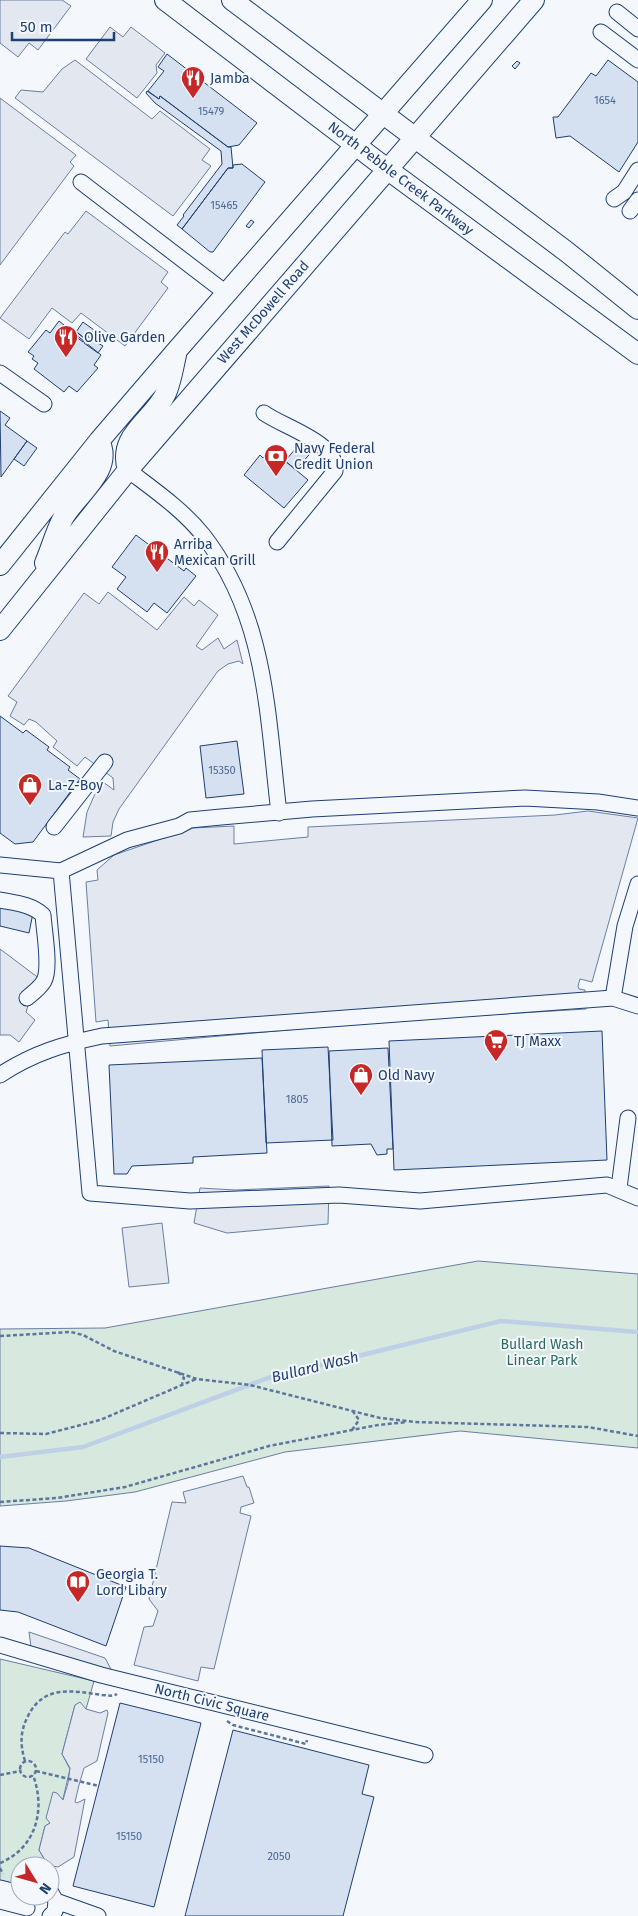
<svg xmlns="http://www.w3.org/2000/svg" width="638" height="1916" font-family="'Fira Sans',sans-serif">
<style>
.green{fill:#d7e8df;stroke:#687fa3}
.parking{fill:#e3e8f0;stroke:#687fa3}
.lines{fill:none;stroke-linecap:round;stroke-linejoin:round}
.stream{stroke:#bed0e5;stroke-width:4.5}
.building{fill:#d5e0f0;stroke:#1d3f73}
.minor-casing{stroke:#1d3f73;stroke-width:17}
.major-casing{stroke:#1d3f73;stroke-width:22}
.path{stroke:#5e769c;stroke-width:2.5;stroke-dasharray:4 2.5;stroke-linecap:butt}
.minor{stroke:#f4f7fb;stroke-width:15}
.major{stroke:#f4f7fb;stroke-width:20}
.labels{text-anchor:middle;stroke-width:4;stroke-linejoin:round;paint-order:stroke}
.number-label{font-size:11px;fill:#4b6792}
.poi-label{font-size:14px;fill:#1d3f73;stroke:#f4f7fb;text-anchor:start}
.street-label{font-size:14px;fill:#1d3f73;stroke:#f4f7fb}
.park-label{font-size:14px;fill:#2c6c60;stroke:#f4f7fb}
.water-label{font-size:15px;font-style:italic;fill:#1d3f73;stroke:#f4f7fb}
</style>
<rect width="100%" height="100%" fill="#f4f7fb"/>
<path class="green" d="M 478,1261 L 638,1274 L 638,1448 L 460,1431 L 285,1452 L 135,1492 L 66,1501 L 0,1506 L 0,1329 L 105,1328 Z
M 0,1659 L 94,1681 L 86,1709 L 75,1705 L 62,1754 L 70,1769 L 63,1799 L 61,1799 L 50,1823 L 45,1826 L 39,1850 L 48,1866 L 20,1866 L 20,1888 L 0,1886 Z"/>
<path class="parking" d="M 0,0 L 62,0 L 71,6 L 38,50 L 29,43 L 18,57 L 0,43 Z
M 110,27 L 123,37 L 131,27 L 165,53 L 156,65 L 157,73 L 137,98 L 86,59 Z
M 75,60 L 152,119 L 160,111 L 210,149 L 202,160 L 211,166 L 173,216 L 15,98 L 21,90 L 43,92 L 62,69 Z
M 0,98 L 76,155 L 70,162 L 74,166 L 0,265 Z
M 86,211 L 168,272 L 161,282 L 168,288 L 125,346 L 81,313 L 72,323 L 52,308 L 29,339 L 0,318 L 65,232 L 68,234 Z
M 108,592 L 157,630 L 184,597 L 194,606 L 199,600 L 218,615 L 196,646 L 202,650 L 218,638 L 224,649 L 237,640 L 243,664 L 239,661 L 228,664 L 218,671 L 119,809 L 113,822 L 111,836 L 83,837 L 87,812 L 94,796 L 103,782 L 114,790 L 113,778 L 85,757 L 77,766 L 53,747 L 57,741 L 36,722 L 29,719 L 24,725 L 10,716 L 17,702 L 8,696 L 84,593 L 99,604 Z
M 588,811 L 638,818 L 592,982 L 580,979 L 578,986 L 579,989 L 585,990 L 586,1009 L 387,1021 L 110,1046 L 108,1020 L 96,1022 L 86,882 L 98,880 L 97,870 L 114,855 L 193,828 L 234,826 L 234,844 L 308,837 L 308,827 L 555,815 Z
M 0,949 L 40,979 L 34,988 L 26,1012 L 35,1020 L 19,1042 L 10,1035 L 0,1035 Z
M 329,1186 L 328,1224 L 227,1233 L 194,1223 L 200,1188 L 235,1190 Z
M 162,1223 L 169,1283 L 129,1287 L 122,1228 Z
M 243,1476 L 247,1487 L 249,1487 L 254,1503 L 241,1507 L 240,1513 L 251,1516 L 214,1669 L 201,1667 L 198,1681 L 134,1665 L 144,1627 L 153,1626 L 158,1611 L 149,1599 L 172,1502 L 186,1503 L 183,1492 Z
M 29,1632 L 105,1658 L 113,1673 L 31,1647 Z
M 80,1702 L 86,1709 L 100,1713 L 107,1710 L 108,1713 L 97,1761 L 84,1768 L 79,1785 L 75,1802 L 77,1803 L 85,1799 L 74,1857 L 58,1867 L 48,1865 L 39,1850 L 45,1826 L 50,1823 L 46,1818 L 53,1792 L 57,1793 L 63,1800 L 68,1783 L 70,1768 L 62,1754 L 75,1705 Z"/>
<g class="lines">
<path class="stream" d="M 0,1457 L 83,1447 L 268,1378 L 501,1321 L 638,1332"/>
</g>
<path class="building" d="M 167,54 L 257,123 L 239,145 L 228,147 L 160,96 L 159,99 L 148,91 L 164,71 L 158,67 Z
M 608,60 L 638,82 L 638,142 L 619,172 L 570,136 L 556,138 L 553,117 L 558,117 L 591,73 L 596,76 Z
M 517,61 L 520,63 L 515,69 L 512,66 Z
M 147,91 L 159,99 L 160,96 L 228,147 L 231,147 L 233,168 L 228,168 L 182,229 L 177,225 L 184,216 L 183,215 L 222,164 L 221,151 L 155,103 L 146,93 Z
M 242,164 L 265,182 L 213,252 L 210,252 L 182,229 L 228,168 L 233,168 L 233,165 Z
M 251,220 L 254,222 L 249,228 L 246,226 Z
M 59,321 L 101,355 L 94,365 L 98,368 L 77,392 L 69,386 L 64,392 L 34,369 L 38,363 L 32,359 L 34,356 L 28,352 L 46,330 L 50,333 Z
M 83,322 L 94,330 L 86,339 L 76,332 Z
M 77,332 L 85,339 L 83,342 L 75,336 Z
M 88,337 L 103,346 L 98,353 L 84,343 Z
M 0,411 L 10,418 L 5,425 L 27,441 L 1,477 Z
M 303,440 L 314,449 L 296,470 L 285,461 Z
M 27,441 L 37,448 L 24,466 L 14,459 Z
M 271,449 L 308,480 L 284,508 L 244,475 L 260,455 L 263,458 Z
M 136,535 L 184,571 L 186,568 L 196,576 L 167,613 L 154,603 L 147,612 L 117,589 L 126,577 L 112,567 Z
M 0,716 L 23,733 L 26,730 L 49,747 L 47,750 L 70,767 L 68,770 L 80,779 L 33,842 L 15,844 L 0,833 Z
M 237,741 L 244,794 L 206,798 L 200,746 Z
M 0,906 L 33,913 L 29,933 L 0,926 Z
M 602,1031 L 607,1160 L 394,1170 L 389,1041 Z
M 328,1047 L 333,1140 L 266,1143 L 262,1050 Z
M 388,1048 L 393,1149 L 387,1149 L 387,1154 L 377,1155 L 371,1144 L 332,1146 L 329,1051 Z
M 262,1058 L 267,1153 L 193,1157 L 193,1163 L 132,1166 L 127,1174 L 114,1174 L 109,1065 Z
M 0,1546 L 29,1548 L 126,1587 L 106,1646 L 18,1612 L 0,1610 Z
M 120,1703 L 201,1723 L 154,1907 L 73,1886 Z
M 233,1730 L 369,1765 L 362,1794 L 374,1797 L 343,1916 L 185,1916 Z"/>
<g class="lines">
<g class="minor-casing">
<path id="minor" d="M 617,12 L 638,29
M 601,32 L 638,60
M 81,182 L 226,293
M 614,199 L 624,192 L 638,170
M 630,211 L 638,200
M 0,373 L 44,404
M 264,413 C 283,427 338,442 335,471 L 277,542
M 128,470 C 154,490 182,509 203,535 C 267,617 267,714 279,813
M 54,827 L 105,762
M 0,865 L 61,871 L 127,840 L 179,826 L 190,820 L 221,817 L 312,809 L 525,798 L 598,802 L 638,808
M 61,871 L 90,1193 L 190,1201 L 339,1195 L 420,1201 L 607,1185 L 638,1198
M 0,900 C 15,903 31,904 43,915 C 44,931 51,968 44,981 C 40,988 33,993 27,998
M 613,998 L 625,926 L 638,884
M 0,1075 C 33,1053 64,1044 102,1036 L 613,998 L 638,1006
M 619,1188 L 628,1118
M 0,1645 L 101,1675 L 425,1755
M 0,1888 L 20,1893
M 0,1901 L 27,1908
M 56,1901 L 98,1916
M 50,1916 L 55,1911 L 56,1901 L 50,1891"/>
</g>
<g class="major-casing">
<path id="major" d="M 165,0 L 387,169 L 638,354
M 232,0 L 567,252 L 638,309
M 128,470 C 117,435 153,421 166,393 C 171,382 173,368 176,355
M 45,563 C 51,549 55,534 62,520 C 74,496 115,471 99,441
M 0,565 L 99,441 L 178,349 L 482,0
M 0,630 L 128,470 L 534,0"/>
</g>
<path class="path" d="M 0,1336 L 71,1332 L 83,1335 L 114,1351 L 197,1379 L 250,1385 L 380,1418 L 415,1422 L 588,1427 L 638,1436
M 178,1372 L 184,1378 L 182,1384
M 352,1430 L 359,1420 L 352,1410
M 0,1433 L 46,1434 L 100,1420 L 196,1379
M 0,1502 L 57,1498 L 125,1487 L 269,1446 L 378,1425 L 407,1422
M 227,1721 L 233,1725 L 306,1744 L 307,1740
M20 1769a8 8 0 1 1 16 0a8 8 0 1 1-16 0Z
M 25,1761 C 20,1745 20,1731 28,1716 C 44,1684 73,1691 102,1695 C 108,1695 112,1697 117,1694
M 36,1771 L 99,1786
M 0,1775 L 20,1771
M 0,1863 C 36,1848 46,1810 33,1775
M 0,1868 L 3,1874"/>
<use href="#minor" class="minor"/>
<use href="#major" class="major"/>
</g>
<defs>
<g id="restaurant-pin" transform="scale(1.25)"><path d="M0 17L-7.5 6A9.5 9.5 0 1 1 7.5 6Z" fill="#c62828" stroke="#f4f7fb"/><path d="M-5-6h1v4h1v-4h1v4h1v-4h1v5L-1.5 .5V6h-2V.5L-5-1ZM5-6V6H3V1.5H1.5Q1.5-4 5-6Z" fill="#fff"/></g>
<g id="bank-pin" transform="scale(1.25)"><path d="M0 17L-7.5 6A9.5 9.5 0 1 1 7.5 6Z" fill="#c62828" stroke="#f4f7fb"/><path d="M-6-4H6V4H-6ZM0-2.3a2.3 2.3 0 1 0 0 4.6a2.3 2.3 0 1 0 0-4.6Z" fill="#fff"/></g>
<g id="shop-pin" transform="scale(1.25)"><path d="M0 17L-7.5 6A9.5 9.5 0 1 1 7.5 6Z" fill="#c62828" stroke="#f4f7fb"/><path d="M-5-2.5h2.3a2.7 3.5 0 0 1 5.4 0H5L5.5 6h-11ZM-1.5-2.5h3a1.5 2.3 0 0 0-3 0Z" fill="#fff"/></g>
<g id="supermarket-pin" transform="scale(1.25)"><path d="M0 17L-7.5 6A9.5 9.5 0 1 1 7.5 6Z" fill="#c62828" stroke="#f4f7fb"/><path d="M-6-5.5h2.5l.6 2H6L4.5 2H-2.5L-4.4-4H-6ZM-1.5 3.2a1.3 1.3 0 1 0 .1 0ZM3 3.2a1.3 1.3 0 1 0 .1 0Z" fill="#fff"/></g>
<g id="library-pin" transform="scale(1.25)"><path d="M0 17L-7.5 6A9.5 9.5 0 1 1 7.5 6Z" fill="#c62828" stroke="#f4f7fb"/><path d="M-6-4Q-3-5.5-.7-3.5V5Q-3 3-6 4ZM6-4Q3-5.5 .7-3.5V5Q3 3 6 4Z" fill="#fff"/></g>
</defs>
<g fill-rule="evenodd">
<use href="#restaurant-pin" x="193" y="78"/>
<use href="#restaurant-pin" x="66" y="337"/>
<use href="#bank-pin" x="276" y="456"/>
<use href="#restaurant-pin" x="157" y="552"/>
<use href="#shop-pin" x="30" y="785"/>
<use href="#supermarket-pin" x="496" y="1041"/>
<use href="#shop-pin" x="361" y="1075"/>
<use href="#library-pin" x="78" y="1582"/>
</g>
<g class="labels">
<g class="number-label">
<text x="605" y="104">1654</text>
<text x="211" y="115">15479</text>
<text x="224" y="209">15465</text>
<text x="222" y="774">15350</text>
<text x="297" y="1103">1805</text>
<text x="151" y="1763">15150</text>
<text x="129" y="1840">15150</text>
<text x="279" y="1860">2050</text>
</g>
<g class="poi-label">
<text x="210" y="83">Jamba</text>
<text x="84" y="342">Olive Garden</text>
<text x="294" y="453">Navy Federal<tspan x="294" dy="16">Credit Union</tspan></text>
<text x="174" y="549">Arriba<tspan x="174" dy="16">Mexican Grill</tspan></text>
<text x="48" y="790">La-Z-Boy</text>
<text x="514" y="1046">TJ Maxx</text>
<text x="378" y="1080">Old Navy</text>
<text x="96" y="1579">Georgia T.<tspan x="96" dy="16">Lord Libary</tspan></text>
</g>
<g class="street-label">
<text transform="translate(401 178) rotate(37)" y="5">North Pebble Creek Parkway</text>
<text transform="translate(263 312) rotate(-49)" y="5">West McDowell Road</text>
<text transform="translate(212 1702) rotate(14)" y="5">North Civic Square</text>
</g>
<g class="park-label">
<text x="542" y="1349">Bullard Wash<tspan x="542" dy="16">Linear Park</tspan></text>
</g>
<g class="water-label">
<text transform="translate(315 1367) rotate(-14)" y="5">Bullard Wash</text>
</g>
</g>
<g transform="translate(35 1881) rotate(127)"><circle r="24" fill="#f4f7fb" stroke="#9eadc5"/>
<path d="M0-4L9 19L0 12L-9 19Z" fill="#c62828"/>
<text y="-8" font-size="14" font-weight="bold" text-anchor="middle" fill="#1d3f73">N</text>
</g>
<path d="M12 32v8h102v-8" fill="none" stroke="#1d3f73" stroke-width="2.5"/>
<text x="20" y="32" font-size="15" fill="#1d3f73" stroke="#f4f7fb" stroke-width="4" paint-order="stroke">50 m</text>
</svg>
